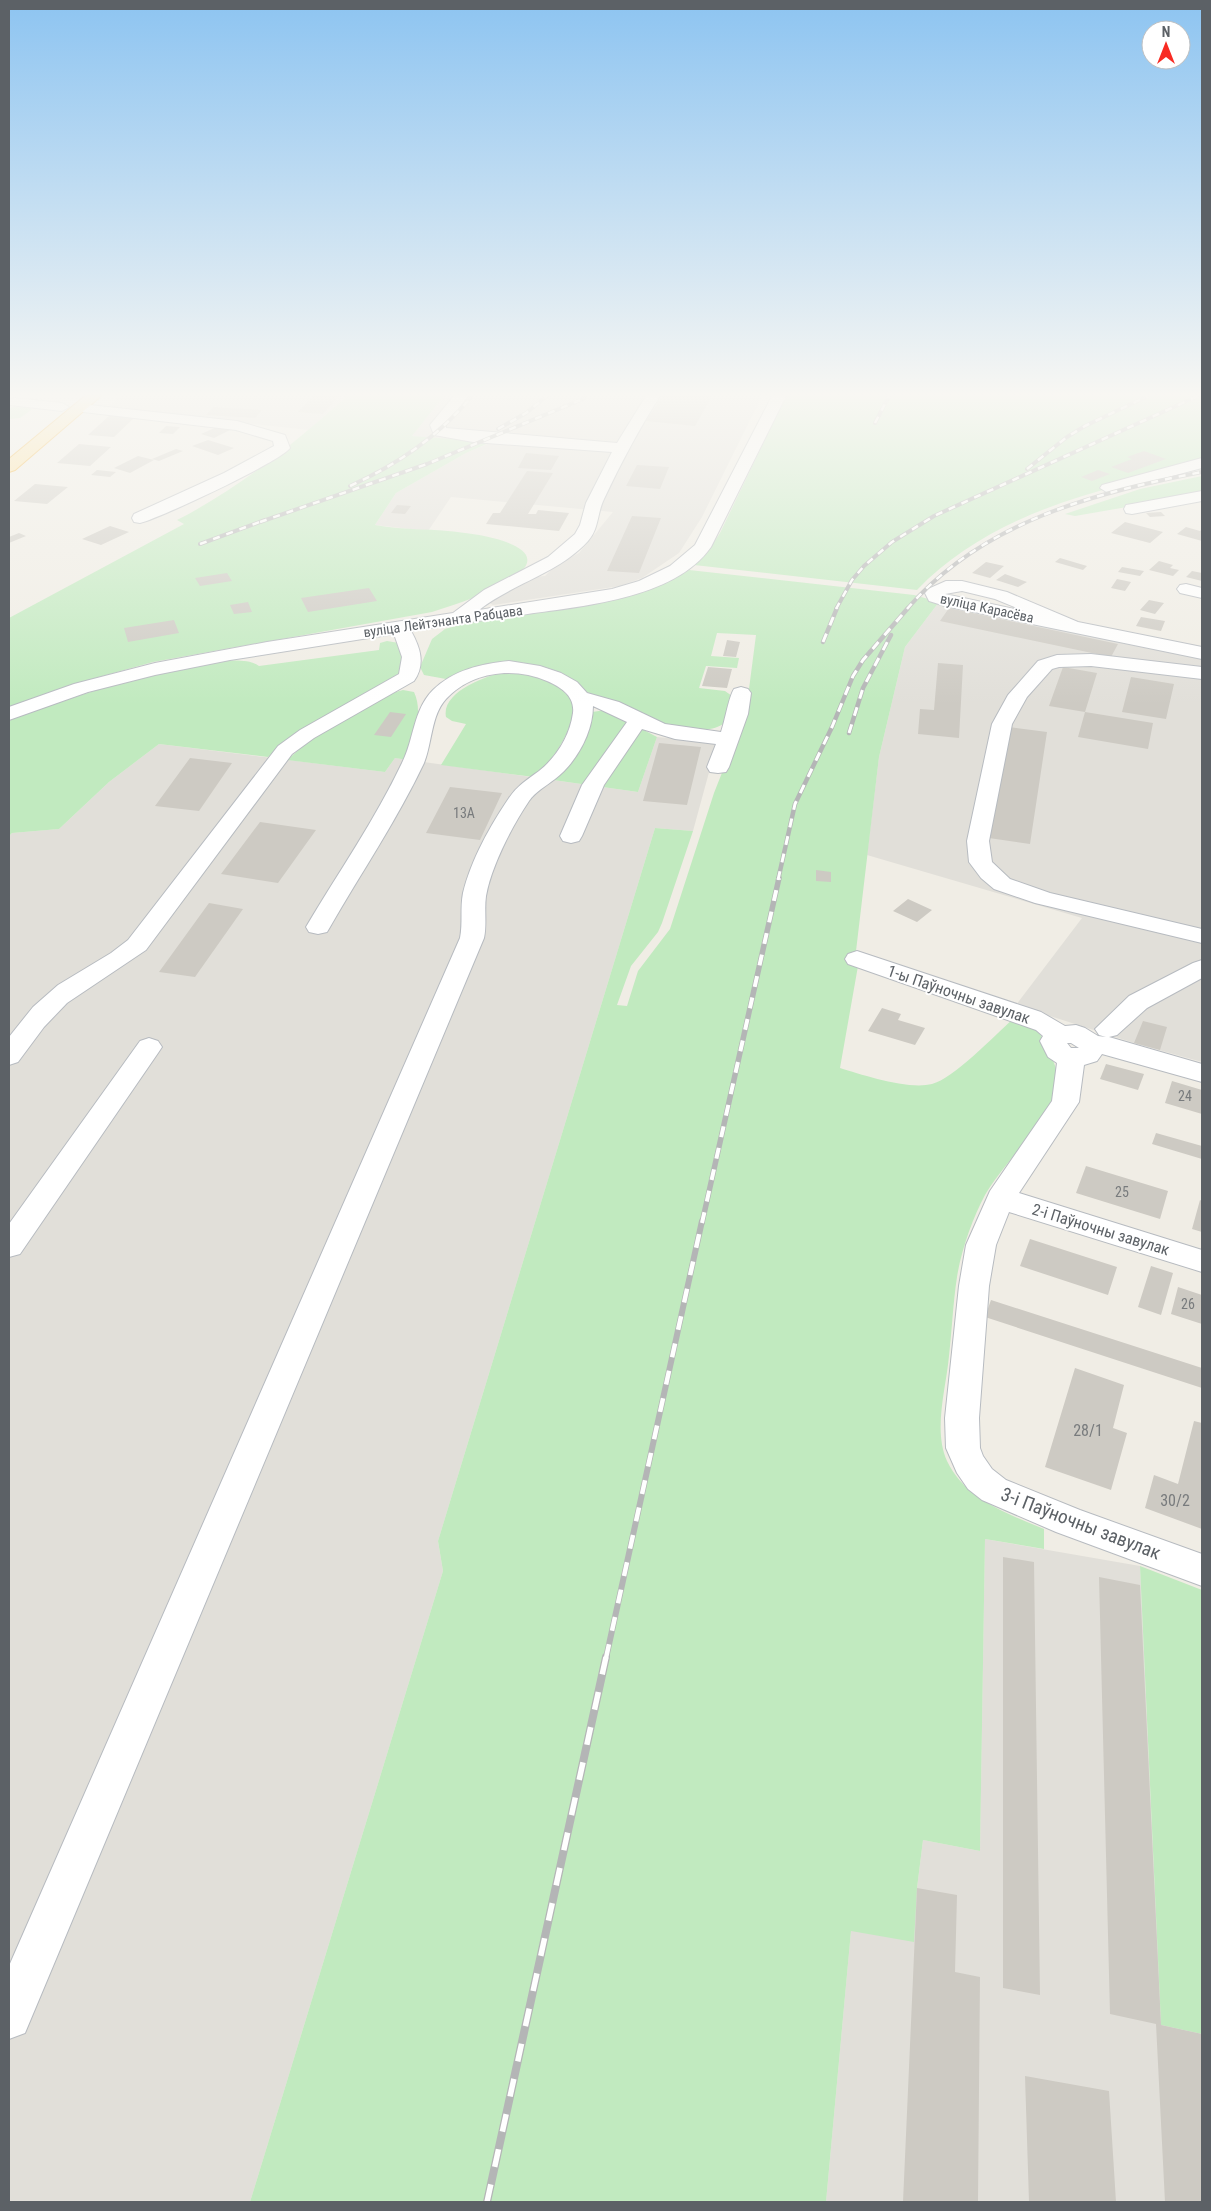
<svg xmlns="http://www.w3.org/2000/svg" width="1211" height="2211" font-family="'Roboto Condensed',sans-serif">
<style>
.industrial{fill:#e1dfd9}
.green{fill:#c1eabf}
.building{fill:#cdcac3}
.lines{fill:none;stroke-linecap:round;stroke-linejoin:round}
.minor-casing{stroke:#b7bbc0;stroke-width:2}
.highway-casing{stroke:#f59f00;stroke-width:2}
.minor{fill:#fff;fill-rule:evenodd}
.highway{fill:#ffde8d;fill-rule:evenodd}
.rail-far4-casing{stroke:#b4b5b6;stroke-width:4}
.rail-far3-casing{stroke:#b4b5b6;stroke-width:4.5}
.rail-far2-casing{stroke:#b4b5b6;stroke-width:5.5}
.rail-far1-casing{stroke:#b4b5b6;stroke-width:6}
.rail-casing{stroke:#b4b5b6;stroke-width:8}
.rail-far4{stroke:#fff;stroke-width:2.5;stroke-dasharray:7;stroke-linecap:butt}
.rail-far3{stroke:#fff;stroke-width:3;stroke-dasharray:9;stroke-linecap:butt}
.rail-far2{stroke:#fff;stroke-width:4;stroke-dasharray:11;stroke-linecap:butt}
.rail-far1{stroke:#fff;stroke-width:4.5;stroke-dasharray:14;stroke-linecap:butt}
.rail{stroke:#fff;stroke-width:5.5;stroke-dasharray:18;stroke-linecap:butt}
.labels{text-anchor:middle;stroke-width:4;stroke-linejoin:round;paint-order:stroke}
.far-street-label{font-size:14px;fill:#5c6166;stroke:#fff}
.number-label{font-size:14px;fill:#787b7d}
.street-label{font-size:16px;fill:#5c6166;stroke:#fff}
.near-number-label{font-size:16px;fill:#787b7d}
.near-street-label{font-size:19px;fill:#5c6166;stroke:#fff}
</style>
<rect width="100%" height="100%" fill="#f0ede5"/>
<path class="industrial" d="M 121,396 L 347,396 L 309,430 L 107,408 Z
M 444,396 L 762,396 L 702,517 L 679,553 L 642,578 L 620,586 L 493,605 L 487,601 L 533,577 L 545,576 L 555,566 L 579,553 L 613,512 L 451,497 L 428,531 L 375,525 L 396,493 L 466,453 L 490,443 L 412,436 Z
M 939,602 L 1202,656 L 1202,1062 L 1134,1043 L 1016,1005 L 1082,918 L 867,855 L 879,757 L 905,647 Z
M 657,737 L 717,743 L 693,831 L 655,828 L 438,1541 L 443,1571 L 250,2202 L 9,2202 L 9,836 L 12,833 L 59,829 L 109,782 L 159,744 L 385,772 L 395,758 L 638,792 Z
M 985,1539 L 1140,1566 L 1161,2025 L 1202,2034 L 1202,2202 L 826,2202 L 851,1931 L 917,1888 L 923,1840 L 980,1851 Z"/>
<path class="green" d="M 347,396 L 444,396 L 412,436 L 491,442 L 466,453 L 396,493 L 375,525 C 406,531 434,528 465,533 C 485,535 558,548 513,578 C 490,594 459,603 432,612 L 153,662 L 74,684 L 9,708 L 9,618 L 184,524 L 177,520 C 240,488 295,443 347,396 Z
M 786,396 L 1202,396 L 1202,469 C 1102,485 989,515 917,590 L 694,565 L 706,554 L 720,533 Z
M 23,405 L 30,407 L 31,410 L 20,418 L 9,419 L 9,408 Z
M 1202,476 L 1202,494 L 1075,516 L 1065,514 L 1140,489 Z
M 689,570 L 914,595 L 939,602 L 905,647 L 879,757 L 856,951 L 858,966 L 840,1068 C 863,1075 908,1090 932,1084 C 953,1079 995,1035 1013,1019 C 1019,1021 1028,1023 1034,1027 C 1041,1031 1058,1068 1058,1077 C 1057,1113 1004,1162 985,1195 C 973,1217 961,1251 957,1277 C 953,1303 952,1330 949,1356 C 946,1389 933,1430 947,1461 C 965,1499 1008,1514 1044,1529 L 1044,1549 L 985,1539 L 980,1851 L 923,1840 L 917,1888 L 914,1942 L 851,1931 L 826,2202 L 250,2202 L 443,1571 L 438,1541 L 655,828 L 693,831 L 662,923 L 658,932 L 631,966 L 617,1005 L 627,1006 L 638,971 L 670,929 L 714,793 L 746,712 L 756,635 L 717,633 L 711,656 L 739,658 L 737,668 L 706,666 L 699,688 L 725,691 L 732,696 L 726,722 C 714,731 704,730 690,728 C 655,725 620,709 589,693 C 566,680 544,664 516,662 L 446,679 L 424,675 L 420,667 L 432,639 L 445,629 L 463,624 L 559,609 L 664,583 Z
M 387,641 L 399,643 L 404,666 L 397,678 L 279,747 L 268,757 L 159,744 L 109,782 L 59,829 L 12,833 L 9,836 L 9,721 C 48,705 228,642 259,666 L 379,650 L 380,643 Z
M 504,672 C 535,674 557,678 576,706 C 568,736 557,756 534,777 L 441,765 L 466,724 L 452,721 L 446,717 C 441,692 486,676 504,672 Z
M 403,690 L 414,692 C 424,713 413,739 408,760 L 395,758 L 385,772 L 287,760 L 310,740 L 392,693 Z
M 606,710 L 657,737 L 638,792 L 553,780 L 592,712 Z
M 1140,1566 L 1202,1590 L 1202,2034 L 1161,2025 Z"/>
<path class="building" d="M 313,396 L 339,396 L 323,414 L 298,412 Z
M 662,396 L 712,396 L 695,426 L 646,421 Z
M 213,407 L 262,410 L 255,418 L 206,415 Z
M 109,416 L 135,417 L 114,437 L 88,435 Z
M 166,426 L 180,427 L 173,434 L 159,433 Z
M 217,427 L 230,430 L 214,438 L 201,434 Z
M 208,440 L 234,448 L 218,455 L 192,446 Z
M 79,444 L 111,447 L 90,466 L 57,463 Z
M 176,449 L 183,451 L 159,461 L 152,459 Z
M 1144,451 L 1166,459 L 1128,473 L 1111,467 L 1132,459 L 1127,457 Z
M 526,453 L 559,456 L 551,470 L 518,468 Z
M 138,456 L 154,460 L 130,473 L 114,468 Z
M 637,465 L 669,467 L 660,489 L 626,486 Z
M 97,470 L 116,472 L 110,477 L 91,475 Z
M 1098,470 L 1110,474 L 1092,481 L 1081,477 Z
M 527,471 L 553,473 L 528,514 L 536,514 L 538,510 L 569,513 L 559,531 L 486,524 L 493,513 L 500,513 Z
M 35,484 L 68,487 L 47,504 L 14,501 Z
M 397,505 L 411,506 L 405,514 L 391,513 Z
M 1161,512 L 1165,516 L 1150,517 L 1146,513 Z
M 632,516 L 661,518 L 639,573 L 607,571 Z
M 1125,522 L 1163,532 L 1150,543 L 1111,533 Z
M 110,526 L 129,532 L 101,545 L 82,539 Z
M 1186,527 L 1200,531 L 1202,529 L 1202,541 L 1177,534 Z
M 19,533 L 26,536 L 9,543 L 9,537 Z
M 1060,558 L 1087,566 L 1083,570 L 1055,562 Z
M 1159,561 L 1173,565 L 1170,568 L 1179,570 L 1173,576 L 1149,570 Z
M 986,562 L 1004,566 L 990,578 L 972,573 Z
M 1122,567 L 1144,571 L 1140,576 L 1118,572 Z
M 1192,571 L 1202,573 L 1202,581 L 1186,577 Z
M 227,573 L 232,581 L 200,586 L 195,578 Z
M 1005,574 L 1027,582 L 1018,587 L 996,580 Z
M 1117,579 L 1131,582 L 1125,591 L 1111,588 Z
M 369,588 L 377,601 L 308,612 L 301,598 Z
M 1149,600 L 1164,603 L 1155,614 L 1140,610 Z
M 248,602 L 252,612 L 234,614 L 230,605 Z
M 949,608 L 1118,644 L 1111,657 L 940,621 Z
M 1141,617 L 1165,621 L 1161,631 L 1136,626 Z
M 174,620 L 179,633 L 128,642 L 124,628 Z
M 727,640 L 740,642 L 736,657 L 723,656 Z
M 938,663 L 963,665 L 959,738 L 918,734 L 920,709 L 934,710 Z
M 708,667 L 732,669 L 727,688 L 702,686 Z
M 1063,667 L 1097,673 L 1085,712 L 1153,723 L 1148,749 L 1078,737 L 1085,712 L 1049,706 Z
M 1131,677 L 1174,684 L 1166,719 L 1122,712 Z
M 390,712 L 406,714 L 391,737 L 374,735 Z
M 1009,727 L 1047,732 L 1030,844 L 989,838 Z
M 659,743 L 701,747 L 687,805 L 643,801 Z
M 190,758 L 232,763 L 199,811 L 155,806 Z
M 450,787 L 502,793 L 480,840 L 426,833 Z
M 260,822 L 316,830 L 278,883 L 221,874 Z
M 816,870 L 831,872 L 831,882 L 816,881 Z
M 908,899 L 932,910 L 917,922 L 893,911 Z
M 209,903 L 243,909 L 195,977 L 159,972 Z
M 882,1008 L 901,1014 L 898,1020 L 925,1028 L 915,1045 L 868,1031 Z
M 1143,1021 L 1167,1027 L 1160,1050 L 1134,1043 Z
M 1106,1064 L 1144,1074 L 1138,1090 L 1100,1079 Z
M 1172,1081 L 1202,1090 L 1202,1114 L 1165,1103 Z
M 1156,1133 L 1202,1146 L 1202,1159 L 1152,1144 Z
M 1086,1166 L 1168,1191 L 1160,1219 L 1076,1193 Z
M 1200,1200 L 1202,1201 L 1202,1232 L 1192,1229 Z
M 1030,1239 L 1117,1267 L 1108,1295 L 1020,1266 Z
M 1151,1266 L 1173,1273 L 1161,1315 L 1138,1307 Z
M 1178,1287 L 1202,1295 L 1202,1324 L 1171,1314 Z
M 991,1300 L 1202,1368 L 1202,1388 L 985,1317 Z
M 1075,1368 L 1124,1385 L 1113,1428 L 1127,1433 L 1111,1490 L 1045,1467 Z
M 1194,1421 L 1202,1423 L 1202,1529 L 1145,1508 L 1154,1475 L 1178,1484 Z
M 1003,1557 L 1034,1562 L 1040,1995 L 1003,1988 Z
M 1099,1577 L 1140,1585 L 1161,2025 L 1202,2034 L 1202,2202 L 1165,2202 L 1156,2024 L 1110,2014 Z
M 917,1888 L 957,1895 L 955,1972 L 980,1977 L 978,2202 L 903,2202 Z
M 1025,2076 L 1109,2091 L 1116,2202 L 1029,2202 Z"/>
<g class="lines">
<g class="minor-casing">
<path id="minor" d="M 454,396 L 468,396 L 446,425 L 446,428 L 617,443 L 646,396 L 660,396 C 639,429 621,463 604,499 C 597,513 599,529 588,541 C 558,574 513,583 479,610 L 612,589 L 639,581 L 670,566 L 695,545 L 772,396 L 786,396 L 711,547 C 674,600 579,606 521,615 C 484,620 447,625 411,631 C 420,647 426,664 414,681 L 314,738 L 292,754 L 146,950 L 67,1003 L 44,1027 L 18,1062 L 9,1065 L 9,1037 L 33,1007 L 58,985 L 111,953 L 128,940 L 278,746 L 300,730 L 399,674 L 402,657 L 394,634 L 230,660 L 155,675 L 88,692 L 9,720 L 9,707 L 74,684 L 155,663 L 267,642 L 453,613 L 484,590 L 548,557 L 575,534 L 580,525 L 586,503 L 612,452 L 473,442 L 434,435 L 430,425 Z
M 15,398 L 62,403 L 69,407 L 62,411 L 10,405 L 10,399 Z
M 80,404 L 237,421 L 285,435 L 290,448 C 280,462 160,518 140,523 L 134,522 L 132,518 L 134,514 L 224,473 L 274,446 L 273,441 L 236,430 L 75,411 L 73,408 Z
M 1202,458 L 1202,468 L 1108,493 L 1100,488 L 1102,485 Z
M 1202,491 L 1202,501 L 1132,514 L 1126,513 L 1124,509 L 1126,505 L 1132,504 Z
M 946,581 L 962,581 L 1007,592 L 1078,622 L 1202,647 L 1202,659 L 945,606 L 929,601 L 925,593 L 928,589 ZM 962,591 L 995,599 L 1024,611 L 945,594 Z
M 1186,584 L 1202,588 L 1202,598 L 1180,593 L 1177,589 L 1180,585 Z
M 1091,654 L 1202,667 L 1202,679 L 1091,666 L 1059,667 L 1052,669 L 1027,697 L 1012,724 L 989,841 L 992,862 L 1010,879 L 1050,893 L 1202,929 L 1202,943 L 1035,903 L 994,889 L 981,878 L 969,862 L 967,841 L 992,724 L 1008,695 L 1038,661 L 1057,655 Z
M 509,661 L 540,666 L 561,673 L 577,682 L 587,693 L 619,702 L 665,724 L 721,732 C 725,721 729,696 734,689 L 741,687 L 748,689 L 751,693 L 748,714 L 729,767 L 726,772 L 718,773 L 710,772 L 707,767 L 716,744 L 675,739 L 642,729 L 604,785 L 582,836 L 579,841 L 571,843 L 563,841 L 560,836 L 582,785 L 627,722 L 593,706 C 593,733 576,763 555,779 C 546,786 535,792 529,801 C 512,826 491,867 486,896 C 484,910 487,924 484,938 L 25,2033 L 9,2039 L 9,1966 L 460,938 C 463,923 460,908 463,893 C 471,860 490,826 509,798 C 517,786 528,779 539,771 C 557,757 570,735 573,713 C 575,696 561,687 547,681 C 513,666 471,672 446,699 C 431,715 432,744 424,763 C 397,820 361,873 330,927 L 327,932 L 318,934 L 309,932 L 306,927 C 338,873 375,820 402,763 C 414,740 413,710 433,690 C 453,670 481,664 509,661 Z
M 857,951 L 1041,1012 L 1065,1026 L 1076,1025 L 1085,1028 L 1098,1036 L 1106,1037 L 1099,1035 L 1095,1029 L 1129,996 L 1193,963 L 1202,960 L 1202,978 L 1147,1008 L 1117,1035 L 1109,1037 L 1202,1064 L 1202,1082 L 1102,1054 L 1097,1061 L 1084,1065 L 1079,1102 L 1019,1193 L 1202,1250 L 1202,1272 L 1009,1212 L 996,1245 L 989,1286 L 979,1418 L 980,1448 L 983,1456 L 992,1469 L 1006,1480 L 1080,1510 L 1202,1554 L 1202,1586 L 1056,1532 L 982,1500 L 968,1489 L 957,1473 L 946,1448 L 945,1418 L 959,1286 L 966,1245 L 990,1191 L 1052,1101 L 1057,1063 L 1048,1057 L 1040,1041 L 1043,1036 L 1036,1030 L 848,964 L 845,959 L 848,954 ZM 1067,1043 L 1071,1043 L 1079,1048 L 1071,1048 Z
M 149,1038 L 158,1041 L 162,1047 L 158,1053 L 20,1254 L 9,1257 L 9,1224 L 140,1041 Z"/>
</g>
<g class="highway-casing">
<path id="highway" d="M 85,396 L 101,396 L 15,470 L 9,472 L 9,459 Z"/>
</g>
<use href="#minor" class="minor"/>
<use href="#highway" class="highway"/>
<g class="rail-far4-casing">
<path id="rail-far4" d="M 875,423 L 889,396
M 498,429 L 526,413 L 547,396
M 1027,469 L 1067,437 L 1085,426 L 1148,396
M 350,486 C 398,464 438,437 472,396
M 260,522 L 427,464 L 590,396
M 200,544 L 265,520
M 836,609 L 852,580 L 864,566 L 892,542 L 934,516 L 1198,396
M 907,609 C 982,522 1093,493 1202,472"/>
</g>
<g class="rail-far3-casing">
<path id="rail-far3" d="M 823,642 L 837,608
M 849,733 L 863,688 L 891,635
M 778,880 L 795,804 L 832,727 L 853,676 L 863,660 L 908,608"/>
</g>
<g class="rail-far2-casing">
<path id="rail-far2" d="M 702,1223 L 779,878"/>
</g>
<g class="rail-far1-casing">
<path id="rail-far1" d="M 606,1658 L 702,1221"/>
</g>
<g class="rail-casing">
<path id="rail" d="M 487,2202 L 606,1657"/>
</g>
<use href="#rail-far4" class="rail-far4"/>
<use href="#rail-far3" class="rail-far3"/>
<use href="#rail-far2" class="rail-far2"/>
<use href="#rail-far1" class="rail-far1"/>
<use href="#rail" class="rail"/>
</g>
<linearGradient id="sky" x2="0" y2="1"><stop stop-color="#8dc4f1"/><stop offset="0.56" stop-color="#f8f7f3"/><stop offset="1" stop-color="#f8f7f3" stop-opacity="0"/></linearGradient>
<rect width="1211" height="705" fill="url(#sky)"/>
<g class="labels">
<g class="far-street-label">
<text transform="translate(987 608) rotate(12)" y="5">вуліца Карасёва</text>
<text transform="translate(443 621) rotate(-8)" y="5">вуліца Лейтэнанта Рабцава</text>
</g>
<g class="number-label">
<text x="464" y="818">13А</text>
<text x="1185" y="1101">24</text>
<text x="1122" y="1197">25</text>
<text x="1188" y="1309">26</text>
</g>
<g class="street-label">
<text transform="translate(959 994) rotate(19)" y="6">1-ы Паўночны завулак</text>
<text transform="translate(1101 1229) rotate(17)" y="6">2-і Паўночны завулак</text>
</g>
<g class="near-number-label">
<text x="1088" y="1436">28/1</text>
<text x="1175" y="1506">30/2</text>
</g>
<g class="near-street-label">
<text transform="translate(1081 1523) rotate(21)" y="7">3-і Паўночны завулак</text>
</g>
</g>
<rect width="1211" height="2211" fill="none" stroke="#5c6166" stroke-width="20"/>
<g transform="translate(1166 45)"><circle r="24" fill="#ffffff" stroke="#bec0c2"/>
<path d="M0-4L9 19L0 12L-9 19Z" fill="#f82b23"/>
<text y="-8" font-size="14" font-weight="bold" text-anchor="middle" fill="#5c6166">N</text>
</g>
</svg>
